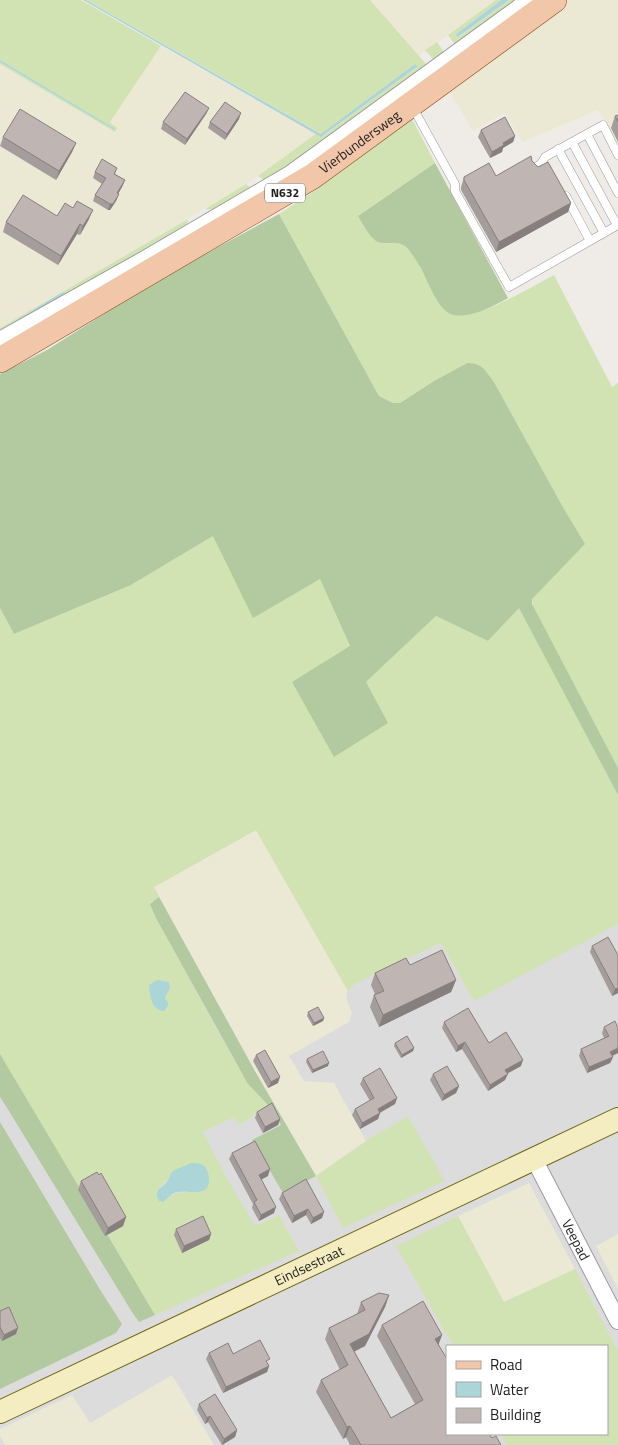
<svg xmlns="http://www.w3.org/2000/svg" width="618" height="1445" font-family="'Titillium Web',sans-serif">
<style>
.residential{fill:#dddcdc;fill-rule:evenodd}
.farmland{fill:#ebe9d4}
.grass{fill:#d2e3b3;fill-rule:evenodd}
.forest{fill:#b3c9a0}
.water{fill:#acd5d7}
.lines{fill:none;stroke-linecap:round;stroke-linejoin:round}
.lane-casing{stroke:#9c9c9c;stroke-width:9}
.street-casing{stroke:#9c9c9c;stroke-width:18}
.secondary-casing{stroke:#6b6612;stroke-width:24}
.primary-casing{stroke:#894e11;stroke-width:26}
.lane{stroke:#fff;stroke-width:8}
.street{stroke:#fff;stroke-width:16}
.secondary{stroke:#f3edc1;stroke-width:22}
.primary{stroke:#f1c6a9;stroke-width:25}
.wall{fill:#a49d9b}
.shaded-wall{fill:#867f7e}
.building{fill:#bfb6b4;stroke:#867f7e}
.labels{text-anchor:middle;stroke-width:4;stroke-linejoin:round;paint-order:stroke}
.shield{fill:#fff;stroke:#626262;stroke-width:1}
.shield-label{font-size:12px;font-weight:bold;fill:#1f1f1f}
.street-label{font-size:14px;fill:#1f1f1f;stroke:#fff}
</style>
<rect width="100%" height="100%" fill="#efebe7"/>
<path class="residential" d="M 618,573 L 618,1445 L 0,1445 L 0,923 ZM 447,1346 L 607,1346 L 607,1434 L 447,1434 Z"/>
<path class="farmland" d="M 370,0 L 496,0 L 419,56 Z
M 568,0 L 618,0 L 618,142 L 598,110 L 522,142 L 505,113 L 473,131 L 448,89 Z
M 161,46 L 316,134 L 258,176 L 240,188 L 0,328 L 0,64 L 115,132 L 115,125 L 110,122 Z
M 256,830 L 348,991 L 346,993 L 347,1000 L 352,1013 L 349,1022 L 289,1056 L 304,1081 L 334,1083 L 366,1141 L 316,1176 L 256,1073 L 154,887 Z
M 529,1183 L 575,1269 L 504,1302 L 458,1216 Z
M 618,1234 L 618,1289 L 596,1246 Z
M 172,1375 L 214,1445 L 5,1445 L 0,1436 L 0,1429 L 72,1395 L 90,1423 Z"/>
<path class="grass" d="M 0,0 L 81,0 L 161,46 L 110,122 L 117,128 L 115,132 L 0,64 L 0,62 L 114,130 L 114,129 L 0,60 Z
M 86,0 L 370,0 L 427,65 L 268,183 L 258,176 L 317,133 L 323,136 L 418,66 L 415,64 L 322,134 Z
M 496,0 L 501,0 L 456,34 L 459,37 L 509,0 L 521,0 L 457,47 L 448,35 Z
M 437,42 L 446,55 L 434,60 L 425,50 Z
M 412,119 L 435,163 L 359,215 C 363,224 368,236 377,241 C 386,246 396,237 406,247 C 423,263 430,289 443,308 C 447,312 451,315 456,315 C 481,318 531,287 554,275 L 612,387 L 618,383 L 618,768 L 533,607 L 532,599 L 564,509 L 494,382 C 487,372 479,362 467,363 L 434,381 L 400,403 L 393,403 L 379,396 L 279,214 L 320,187 Z
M 246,184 L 255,191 L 222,210 L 205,209 Z
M 188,219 L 187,230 L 0,332 L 65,294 L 63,292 L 0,330 L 0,328 Z
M 213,536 L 320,579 L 366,682 L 436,616 L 488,641 L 519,607 L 618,795 L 618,924 L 474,1001 L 441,943 L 355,984 L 348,991 L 256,830 L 154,887 L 159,897 L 151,902 L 156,918 L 235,1062 L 270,1107 L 238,1125 L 234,1117 L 203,1132 L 225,1175 L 255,1226 L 279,1215 L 299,1251 L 155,1315 L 0,1054 L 0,608 L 14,634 L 131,585 ZM 178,1169 L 208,1174 C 210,1206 186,1182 168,1199 L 159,1187 C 168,1183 169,1173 178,1169 Z
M 408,1116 L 445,1181 L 343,1228 L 316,1176 L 366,1141 Z
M 458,1216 L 504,1302 L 575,1269 L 618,1351 L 618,1445 L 507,1445 L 501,1434 L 607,1434 L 607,1346 L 453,1346 L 396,1246 Z"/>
<path class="forest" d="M 435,163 L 508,298 C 494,306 462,323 447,312 C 436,304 427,280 421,268 C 416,261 412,252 405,246 C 396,239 385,246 376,241 C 368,235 363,224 358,216 Z
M 279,214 L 379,396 L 393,403 L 400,403 L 434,381 L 467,363 C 481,362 486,371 494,382 L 564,509 L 585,544 L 532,599 L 532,604 L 618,768 L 618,795 L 519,608 L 488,641 L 436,616 L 366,682 L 388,723 L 334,757 L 292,682 L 350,646 L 320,579 L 253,618 L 213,536 L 131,585 L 14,634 L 0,608 L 0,374 L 47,350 L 156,281 Z
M 159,897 L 256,1073 L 316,1176 L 283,1193 L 252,1140 L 281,1125 L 270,1107 L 248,1084 L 156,918 L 150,904 Z
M 0,1054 L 155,1315 L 139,1322 L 132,1312 L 4,1103 L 0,1097 Z
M 0,1122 L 99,1288 L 122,1324 L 116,1333 L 0,1389 Z"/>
<path class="water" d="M 83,0 L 86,0 L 321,134 L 415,64 L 418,66 L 321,137 Z
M 501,0 L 509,0 L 458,37 L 456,34 Z
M 0,60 L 115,129 L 114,130 L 0,62 Z
M 63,292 L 65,294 L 0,332 L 0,330 Z
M 157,980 L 169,982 C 172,990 167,991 165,999 L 168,1002 L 168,1006 L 164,1011 C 151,1010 150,996 149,985 Z
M 191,1163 C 197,1163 202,1163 206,1168 C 208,1172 209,1176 209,1180 C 209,1199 187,1189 176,1192 C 171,1194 167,1199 163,1202 L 159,1201 C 153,1190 161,1189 167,1182 C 169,1179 170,1174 173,1171 C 178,1168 186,1166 191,1163 Z"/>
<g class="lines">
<g class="lane-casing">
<path id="lane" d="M 412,106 L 455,184 L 455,191 L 509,287 L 618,225
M 587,134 L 618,193
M 572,142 L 617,225
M 558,149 L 604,233
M 534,168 L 541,164 L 545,157 L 603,125 L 618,155
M 566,196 L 590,241"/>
</g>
<g class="street-casing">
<g id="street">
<path d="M 0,340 L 143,260 L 290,174 L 529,0"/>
<path id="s1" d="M 534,1159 L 618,1321"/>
</g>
</g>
<g class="secondary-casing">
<g id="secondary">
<path id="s2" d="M 0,1412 L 618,1119"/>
</g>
</g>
<g class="primary-casing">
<g id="primary">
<path id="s3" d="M 0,360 L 313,176 L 554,0"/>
</g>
</g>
<use href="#lane" class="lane"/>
<use href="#street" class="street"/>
<use href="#secondary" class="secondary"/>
<use href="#primary" class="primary"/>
</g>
<path class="wall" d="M 209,108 L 206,114 L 185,145 L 161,129 L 163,122 Z
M 618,115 L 618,142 L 611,128 L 615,116 Z
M 239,119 L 225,140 L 208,128 L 210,122 Z
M 481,130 L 515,136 L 513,142 L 503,148 L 502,152 L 490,158 L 478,137 Z
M 3,137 L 76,143 L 72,152 L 56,180 L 0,146 Z
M 532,161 L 571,203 L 568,212 L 496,252 L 461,190 L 461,187 L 464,177 L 496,176 Z
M 117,168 L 115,174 L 125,180 L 122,187 L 118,194 L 119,194 L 116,201 L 110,210 L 108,210 L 93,201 L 95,195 L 102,184 L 93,178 L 95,172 Z
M 57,216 L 89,219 L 80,235 L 77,234 L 58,265 L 3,232 L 6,222 Z
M 592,946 L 618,993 L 612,996 L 590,952 Z
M 410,965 L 456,980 L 451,992 L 379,1027 L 370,1007 L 374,995 L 375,994 L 371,985 L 375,973 Z
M 308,1012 L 324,1018 L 323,1021 L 313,1026 L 307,1016 Z
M 444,1022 L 489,1043 L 521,1066 L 507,1073 L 505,1080 L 488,1091 L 462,1049 L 456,1052 L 442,1028 Z
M 604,1027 L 618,1053 L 612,1056 L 613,1057 L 610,1063 L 587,1073 L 579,1056 L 581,1049 L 604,1038 L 602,1033 Z
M 395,1043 L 414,1048 L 413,1051 L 401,1058 L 394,1046 Z
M 256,1055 L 278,1083 L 268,1088 L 253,1061 Z
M 307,1059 L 328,1066 L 312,1073 L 306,1062 Z
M 433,1074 L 459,1086 L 456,1093 L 442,1101 L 430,1080 Z
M 363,1078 L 397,1098 L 395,1104 L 380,1113 L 378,1119 L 360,1129 L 352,1115 L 355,1109 L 370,1101 L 360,1084 Z
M 257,1112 L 280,1119 L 278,1125 L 263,1133 L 255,1118 Z
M 232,1153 L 268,1176 L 261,1179 L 274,1213 L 259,1221 L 252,1208 L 253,1204 L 229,1159 Z
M 306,1179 L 322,1218 L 311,1224 L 306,1215 L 292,1223 L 279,1199 L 282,1193 Z
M 81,1181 L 126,1217 L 123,1226 L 105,1236 L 78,1190 Z
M 176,1229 L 211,1234 L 209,1240 L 182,1253 L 174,1235 Z
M 389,1295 L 385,1307 L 365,1346 L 354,1351 L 391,1418 L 415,1404 L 377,1336 L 382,1325 L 442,1335 L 438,1345 L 492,1438 L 501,1445 L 350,1445 L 346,1437 L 343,1439 L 316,1392 L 321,1380 L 340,1370 L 325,1339 L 329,1328 L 357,1314 L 361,1302 Z
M 0,1311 L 16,1334 L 2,1341 L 0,1338 Z
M 209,1353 L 233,1354 L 268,1364 L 269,1366 L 267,1372 L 223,1393 L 206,1359 Z
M 199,1404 L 237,1430 L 235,1437 L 222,1445 L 208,1422 L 205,1424 L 197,1410 Z"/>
<path class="shaded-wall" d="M 209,108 L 206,114 L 185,145 L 187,139 Z
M 241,113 L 239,119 L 225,140 L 227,134 Z
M 515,136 L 513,142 L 503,148 L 502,152 L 490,158 L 492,152 L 503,143 Z
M 76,143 L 72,152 L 56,180 L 59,171 Z
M 125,180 L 122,187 L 115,199 L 117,193 Z
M 119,194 L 116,201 L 110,210 L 108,210 L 110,204 Z
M 571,203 L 568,212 L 496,252 L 499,242 Z
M 93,210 L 89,219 L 80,235 L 83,226 Z
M 80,224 L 77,234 L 58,265 L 61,256 Z
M 456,980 L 451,992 L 379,1027 L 383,1015 Z
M 618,988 L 618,993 L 612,996 L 615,989 Z
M 324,1018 L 323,1021 L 313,1026 L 314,1023 Z
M 465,1042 L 462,1049 L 456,1052 L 458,1046 Z
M 414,1048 L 413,1051 L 401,1058 L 402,1055 Z
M 618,1048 L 618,1053 L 608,1058 L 610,1052 Z
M 613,1057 L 610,1063 L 587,1073 L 589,1067 Z
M 523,1060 L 521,1066 L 503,1076 L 505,1070 Z
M 329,1063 L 328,1066 L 312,1073 L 313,1070 Z
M 508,1074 L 505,1080 L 488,1091 L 490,1085 Z
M 280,1077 L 278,1083 L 268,1088 L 271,1082 Z
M 459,1086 L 456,1093 L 442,1101 L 444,1095 Z
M 397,1098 L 395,1104 L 375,1115 L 378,1109 Z
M 380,1113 L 378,1119 L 360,1129 L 362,1123 Z
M 280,1119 L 278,1125 L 263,1133 L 265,1127 Z
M 270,1169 L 268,1176 L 257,1182 L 259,1175 Z
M 276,1207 L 274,1213 L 259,1221 L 261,1215 Z
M 308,1209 L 306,1215 L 292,1223 L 294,1216 Z
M 324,1212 L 322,1218 L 311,1224 L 313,1218 Z
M 126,1217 L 123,1226 L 105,1236 L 108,1228 Z
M 211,1234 L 209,1240 L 182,1253 L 184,1246 Z
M 389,1295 L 385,1307 L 365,1346 L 346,1356 L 350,1344 Z
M 18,1328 L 16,1334 L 2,1341 L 4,1335 Z
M 442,1335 L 438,1346 L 435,1339 Z
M 269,1366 L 267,1372 L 223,1393 L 226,1387 Z
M 210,1416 L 208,1422 L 205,1424 L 207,1418 Z
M 350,1426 L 346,1437 L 343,1439 L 347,1427 Z
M 237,1430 L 235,1437 L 222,1445 L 224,1439 Z"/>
<path class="building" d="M 185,92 L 209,108 L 187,139 L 163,122 Z
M 225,102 L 241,113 L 227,134 L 210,122 Z
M 20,109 L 76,143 L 59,171 L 3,137 Z
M 618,115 L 618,122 L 615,116 Z
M 505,117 L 515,136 L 503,143 L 504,145 L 492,152 L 481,130 Z
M 531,156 L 532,161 L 538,167 L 548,162 L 571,203 L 499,242 L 464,180 L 464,177 L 489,163 L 496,176 Z
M 102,159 L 117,168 L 114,174 L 125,180 L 117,193 L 119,194 L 113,204 L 110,204 L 95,195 L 106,178 L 95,172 Z
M 23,195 L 57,216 L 65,203 L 73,208 L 77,201 L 93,210 L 83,226 L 80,224 L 61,256 L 6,222 Z
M 608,937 L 618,955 L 618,988 L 615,989 L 592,946 Z
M 442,950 L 456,980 L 383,1015 L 374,995 L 384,991 L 375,973 L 406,958 L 410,965 Z
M 318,1007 L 324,1018 L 314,1023 L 308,1012 Z
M 468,1008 L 489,1043 L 506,1032 L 523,1060 L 505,1070 L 508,1074 L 490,1085 L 465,1042 L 458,1046 L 444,1022 Z
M 615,1021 L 618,1028 L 618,1048 L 610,1052 L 613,1057 L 589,1067 L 581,1049 L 609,1036 L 604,1027 Z
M 407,1036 L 414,1048 L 402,1055 L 395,1043 Z
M 265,1050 L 280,1077 L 271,1082 L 256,1055 Z
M 323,1051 L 329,1063 L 313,1070 L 307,1059 Z
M 447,1066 L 459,1086 L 444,1095 L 433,1074 Z
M 380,1068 L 397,1098 L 378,1109 L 380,1113 L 362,1123 L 355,1109 L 374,1098 L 363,1078 Z
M 272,1103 L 280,1119 L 265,1127 L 257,1112 Z
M 255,1141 L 270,1169 L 259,1175 L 276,1207 L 261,1215 L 254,1202 L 257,1200 L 232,1153 Z
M 97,1172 L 99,1175 L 101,1173 L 126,1217 L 108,1228 L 81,1181 Z
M 306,1179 L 324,1212 L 313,1218 L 308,1209 L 294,1216 L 282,1193 Z
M 203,1216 L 211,1234 L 184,1246 L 176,1229 Z
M 379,1293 L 389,1295 L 369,1334 L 350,1344 L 391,1418 L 423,1400 L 382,1325 L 423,1301 L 442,1335 L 435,1339 L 447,1359 L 447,1434 L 489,1434 L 492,1438 L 496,1436 L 501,1445 L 361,1445 L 350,1426 L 347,1427 L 321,1380 L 348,1365 L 329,1328 L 365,1310 L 361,1302 Z
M 9,1307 L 18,1328 L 4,1335 L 0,1327 L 0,1311 Z
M 260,1340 L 270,1359 L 266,1361 L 269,1366 L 226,1387 L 209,1353 L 228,1343 L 233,1354 Z
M 215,1394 L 237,1430 L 224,1439 L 210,1416 L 207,1418 L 199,1404 Z"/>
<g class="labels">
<rect class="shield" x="265" y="183.5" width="40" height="19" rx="4"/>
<g class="shield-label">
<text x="285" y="197">N632</text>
</g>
<g class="street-label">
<text dy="5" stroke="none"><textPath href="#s3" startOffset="421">Vierbundersweg</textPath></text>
<text dy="5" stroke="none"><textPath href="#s1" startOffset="91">Veepad</textPath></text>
<text dy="5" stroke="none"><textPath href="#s2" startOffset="342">Eindsestraat</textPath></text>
</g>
</g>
<rect x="446" y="1345" width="162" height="90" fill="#ffffff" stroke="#a5a5a5"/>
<rect x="456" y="1361" width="25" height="8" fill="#f1c6a9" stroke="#a5a5a5"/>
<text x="490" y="1370" font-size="15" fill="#1f1f1f">Road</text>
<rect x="456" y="1382" width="25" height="15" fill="#acd5d7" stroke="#a5a5a5"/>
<text x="490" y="1395" font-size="15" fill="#1f1f1f">Water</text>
<rect x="456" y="1408" width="25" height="15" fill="#bfb6b4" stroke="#a5a5a5"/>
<text x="490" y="1420" font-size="15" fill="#1f1f1f">Building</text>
</svg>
